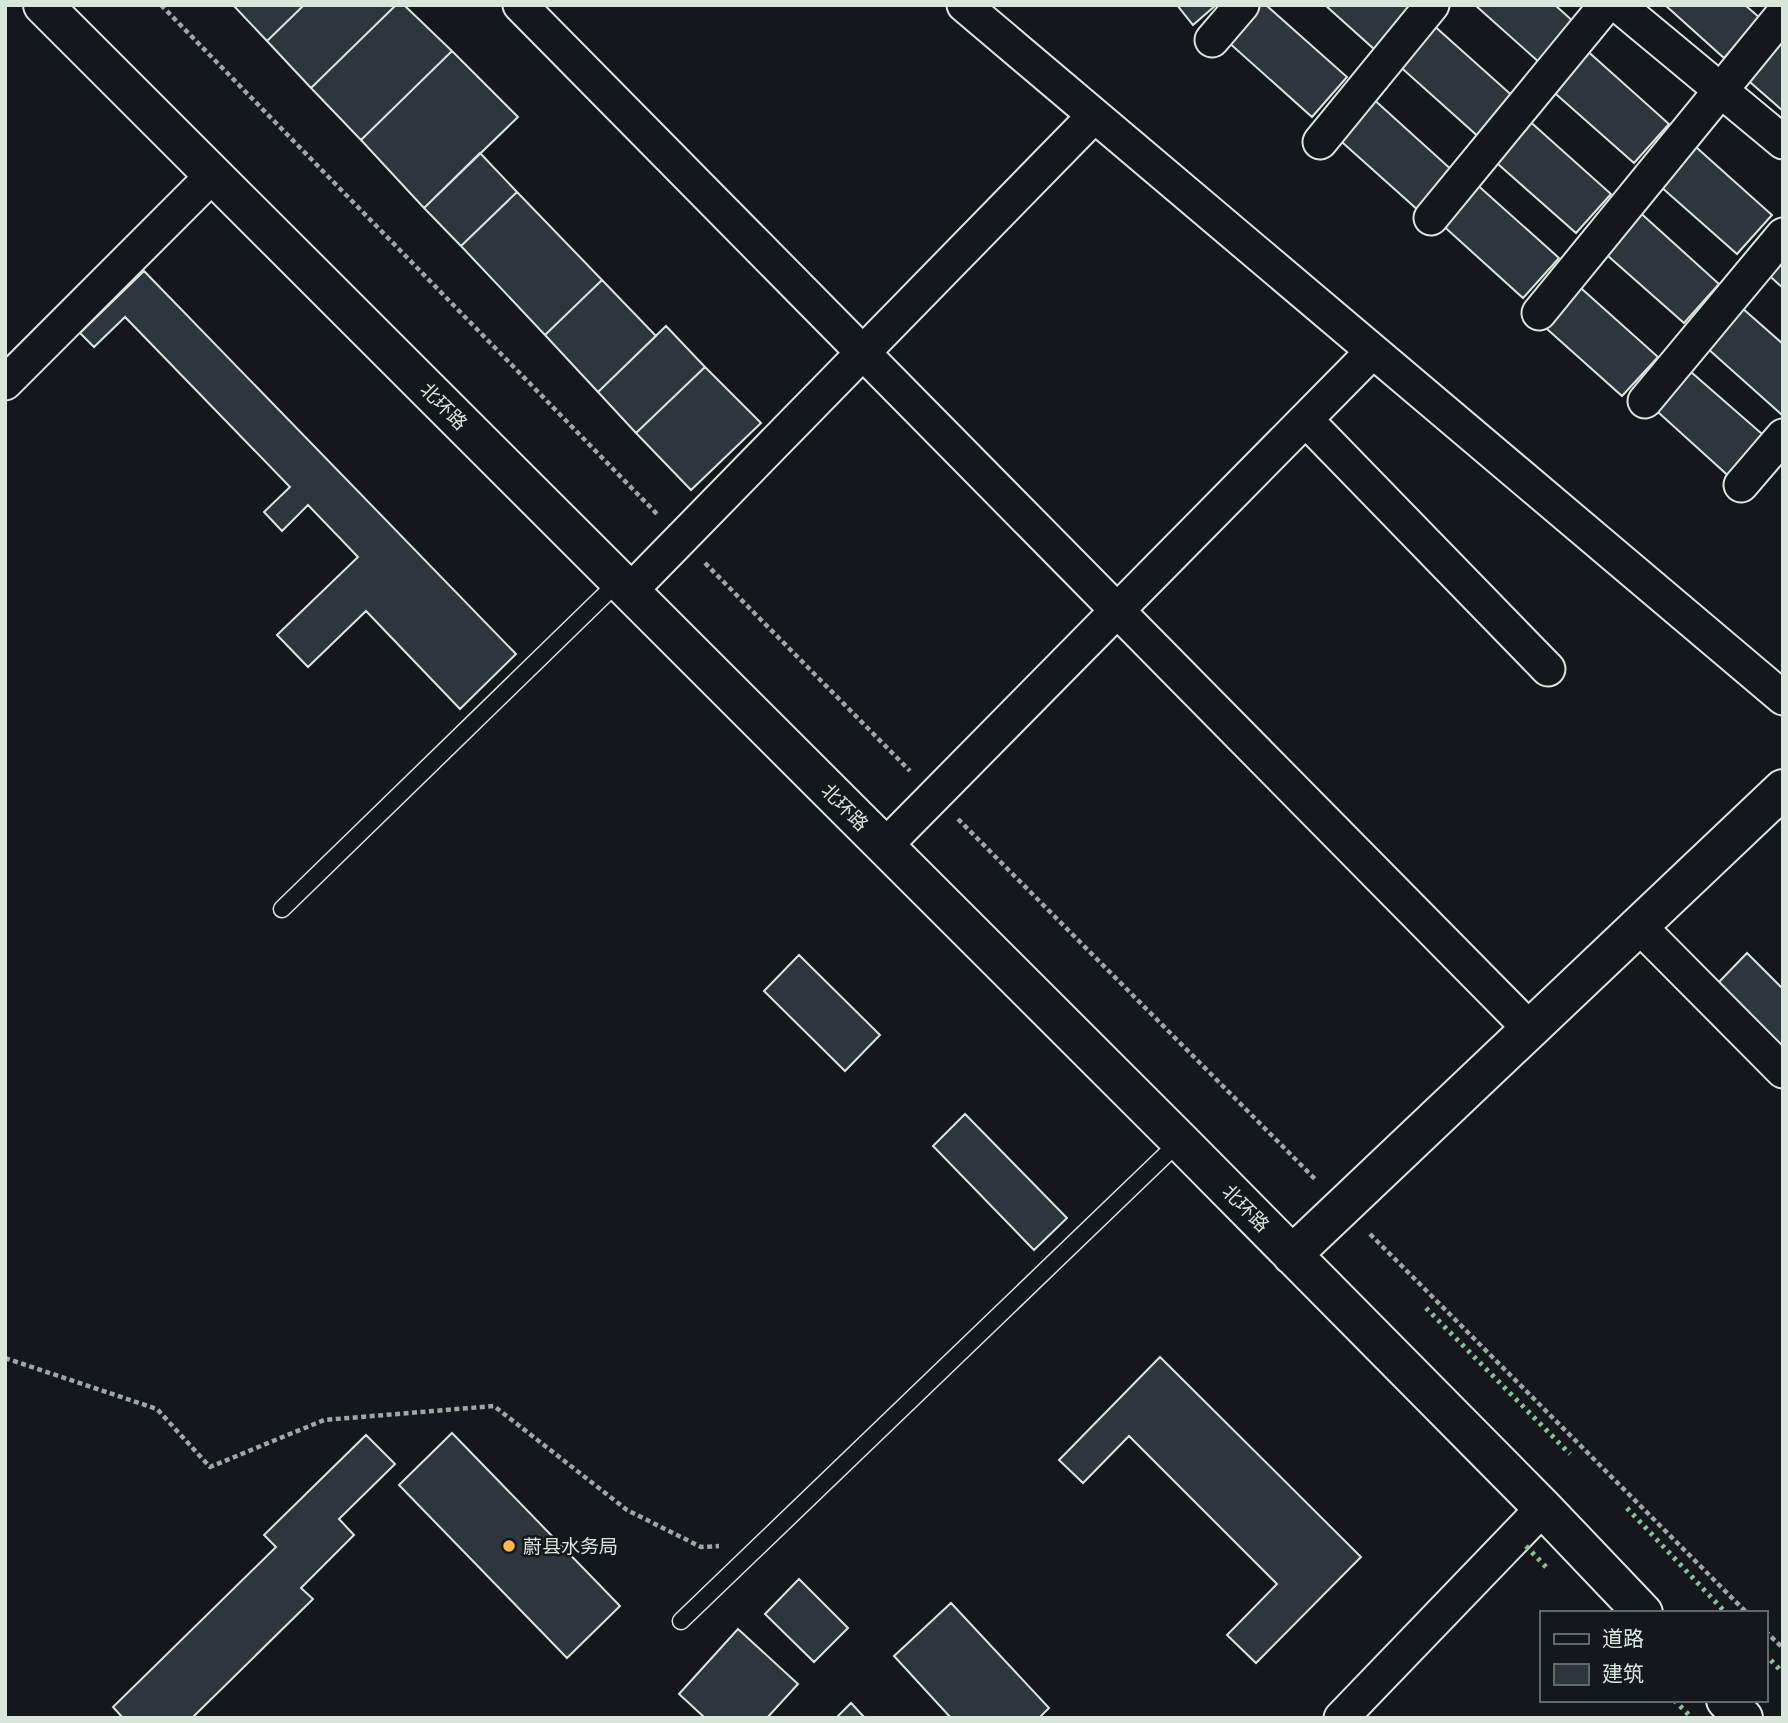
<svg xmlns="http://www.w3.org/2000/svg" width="1788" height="1723" font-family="'Fira Sans','Noto Sans SC',sans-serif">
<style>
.building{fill:#2c363c;stroke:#d8e6dc;stroke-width:2}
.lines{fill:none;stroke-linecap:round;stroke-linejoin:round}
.lane-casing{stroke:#d8e6dc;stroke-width:19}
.street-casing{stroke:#d8e6dc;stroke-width:37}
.secondary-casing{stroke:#d8e6dc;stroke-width:42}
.path{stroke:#9da8a2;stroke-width:4.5;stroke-dasharray:5 3.5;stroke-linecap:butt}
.lane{stroke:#14181c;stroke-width:16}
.street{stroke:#14181c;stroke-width:33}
.secondary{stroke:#14181c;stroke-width:38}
.hedge{stroke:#8ac095;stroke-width:5;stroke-dasharray:3.5 5;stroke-linecap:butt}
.poi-dot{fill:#ffb74d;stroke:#14181c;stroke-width:2.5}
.labels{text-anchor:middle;stroke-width:5;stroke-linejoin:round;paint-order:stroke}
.street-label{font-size:19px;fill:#d8e6dc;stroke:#14181c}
.poi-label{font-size:19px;fill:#d8e6dc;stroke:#14181c;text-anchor:start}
</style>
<rect width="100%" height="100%" fill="#14181c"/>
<path class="building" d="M 233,5 L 300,5 L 302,7 L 267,41 Z
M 304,5 L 396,5 L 311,88 L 267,41 Z
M 396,5 L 404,5 L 452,51 L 361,140 L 311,88 Z
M 1177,5 L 1216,5 L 1193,25 Z
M 1258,5 L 1266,5 L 1347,77 L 1312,117 L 1227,41 Z
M 1325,5 L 1405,5 L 1409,9 L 1374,49 Z
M 1475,5 L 1555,5 L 1575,23 L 1540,63 Z
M 1665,5 L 1745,5 L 1760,18 L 1724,58 Z
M 1431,23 L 1516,99 L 1481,139 L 1396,63 Z
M 1783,40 L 1783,111 L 1743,76 Z
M 1584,48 L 1669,124 L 1634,163 L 1549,88 Z
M 452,51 L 518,117 L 424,208 L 361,140 Z
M 1370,96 L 1454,172 L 1419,211 L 1334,135 Z
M 1526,118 L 1611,194 L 1576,233 L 1490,157 Z
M 1687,139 L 1772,215 L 1737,254 L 1652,179 Z
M 480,153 L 517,192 L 461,246 L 424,208 Z
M 1474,182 L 1559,258 L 1523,298 L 1439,222 Z
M 517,192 L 602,280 L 545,335 L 461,246 Z
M 1635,208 L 1719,284 L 1684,323 L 1599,248 Z
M 1783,248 L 1783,288 L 1763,270 Z
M 144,271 L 516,654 L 460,709 L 366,611 L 308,667 L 277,635 L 358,557 L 308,505 L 282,531 L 264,512 L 290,487 L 125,317 L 94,347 L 80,333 Z
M 602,280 L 656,336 L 598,392 L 545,335 Z
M 1573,281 L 1658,357 L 1622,396 L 1538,321 Z
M 1733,300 L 1783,344 L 1782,415 L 1698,340 Z
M 666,326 L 705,367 L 636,433 L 598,392 Z
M 1683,365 L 1769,440 L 1733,480 L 1649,404 Z
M 705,367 L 761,423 L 691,490 L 636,433 Z
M 1747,953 L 1783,989 L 1783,1048 L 1718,983 Z
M 799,955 L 880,1035 L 845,1071 L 764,991 Z
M 965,1114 L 1067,1218 L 1034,1250 L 933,1146 Z
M 1160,1357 L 1361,1557 L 1256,1663 L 1227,1635 L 1277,1584 L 1129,1436 L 1083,1483 L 1059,1460 Z
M 452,1433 L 620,1606 L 567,1658 L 399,1485 Z
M 366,1435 L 395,1464 L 339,1519 L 354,1535 L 301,1588 L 313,1599 L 192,1718 L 123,1718 L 113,1707 L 276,1547 L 264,1535 Z
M 799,1579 L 848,1628 L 814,1662 L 765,1614 Z
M 951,1603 L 1049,1708 L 1039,1718 L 951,1718 L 894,1656 Z
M 738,1629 L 798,1684 L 767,1718 L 705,1718 L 679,1694 Z
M 851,1703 L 865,1718 L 836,1718 Z"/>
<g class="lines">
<g class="lane-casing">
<path id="lane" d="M 282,909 L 619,581
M 681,1621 L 1180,1141"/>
</g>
<g class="street-casing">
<path id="street" d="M 520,5 L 1530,1029
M 964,5 L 1783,698
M 1618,5 L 1783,142
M 1212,40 L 1242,5
M 1320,142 L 1432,5
M 1431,218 L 1606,5
M 1539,313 L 1783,14
M 5,383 L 213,175
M 1645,401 L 1783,235
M 1306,420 L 1548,669
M 1741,485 L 1783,436
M 630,591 L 1094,116
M 885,846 L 1373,351
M 1639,926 L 1783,1071
M 1341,1718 L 1543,1508"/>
</g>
<g class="secondary-casing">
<path id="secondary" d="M 43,5 L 1180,1141 L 1543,1508 L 1643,1613
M 1292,1255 L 1783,789
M 1726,1700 L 1743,1718"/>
</g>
<path class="path" d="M 161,5 L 657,514
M 705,563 L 910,771
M 958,819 L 1317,1181
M 1370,1234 L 1747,1613
M 5,1358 L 157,1409 L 210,1467 L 324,1420 L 494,1406 L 627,1510 L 701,1547 L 719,1546
M 1765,1631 L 1783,1648"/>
<use href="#lane" class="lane"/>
<use href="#street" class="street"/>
<use href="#secondary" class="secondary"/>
<path class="hedge" d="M 1426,1308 L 1570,1454
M 1627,1508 L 1726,1613
M 1526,1546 L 1546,1567
M 1765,1654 L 1783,1673
M 1674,1700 L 1692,1718"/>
</g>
<circle class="poi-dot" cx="509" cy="1546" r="7"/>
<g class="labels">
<g class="street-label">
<text transform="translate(444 406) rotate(45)" y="7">北环路</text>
<text transform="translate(845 807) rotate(45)" y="7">北环路</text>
<text transform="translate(1246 1208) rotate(45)" y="7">北环路</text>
</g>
<g class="poi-label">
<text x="523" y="1553">蔚县水务局</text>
</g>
</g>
<rect width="1788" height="1723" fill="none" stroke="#d8e6dc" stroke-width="14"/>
<rect x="1540" y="1611" width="228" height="91" fill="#14181c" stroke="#626a69" stroke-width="2"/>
<rect x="1554" y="1634" width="35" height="10" fill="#14181c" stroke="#626a69" stroke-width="2"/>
<text x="1602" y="1646" font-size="21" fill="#d8e6dc">道路</text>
<rect x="1554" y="1664" width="35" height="21" fill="#2c363c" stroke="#626a69" stroke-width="2"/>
<text x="1602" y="1681" font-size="21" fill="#d8e6dc">建筑</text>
</svg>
